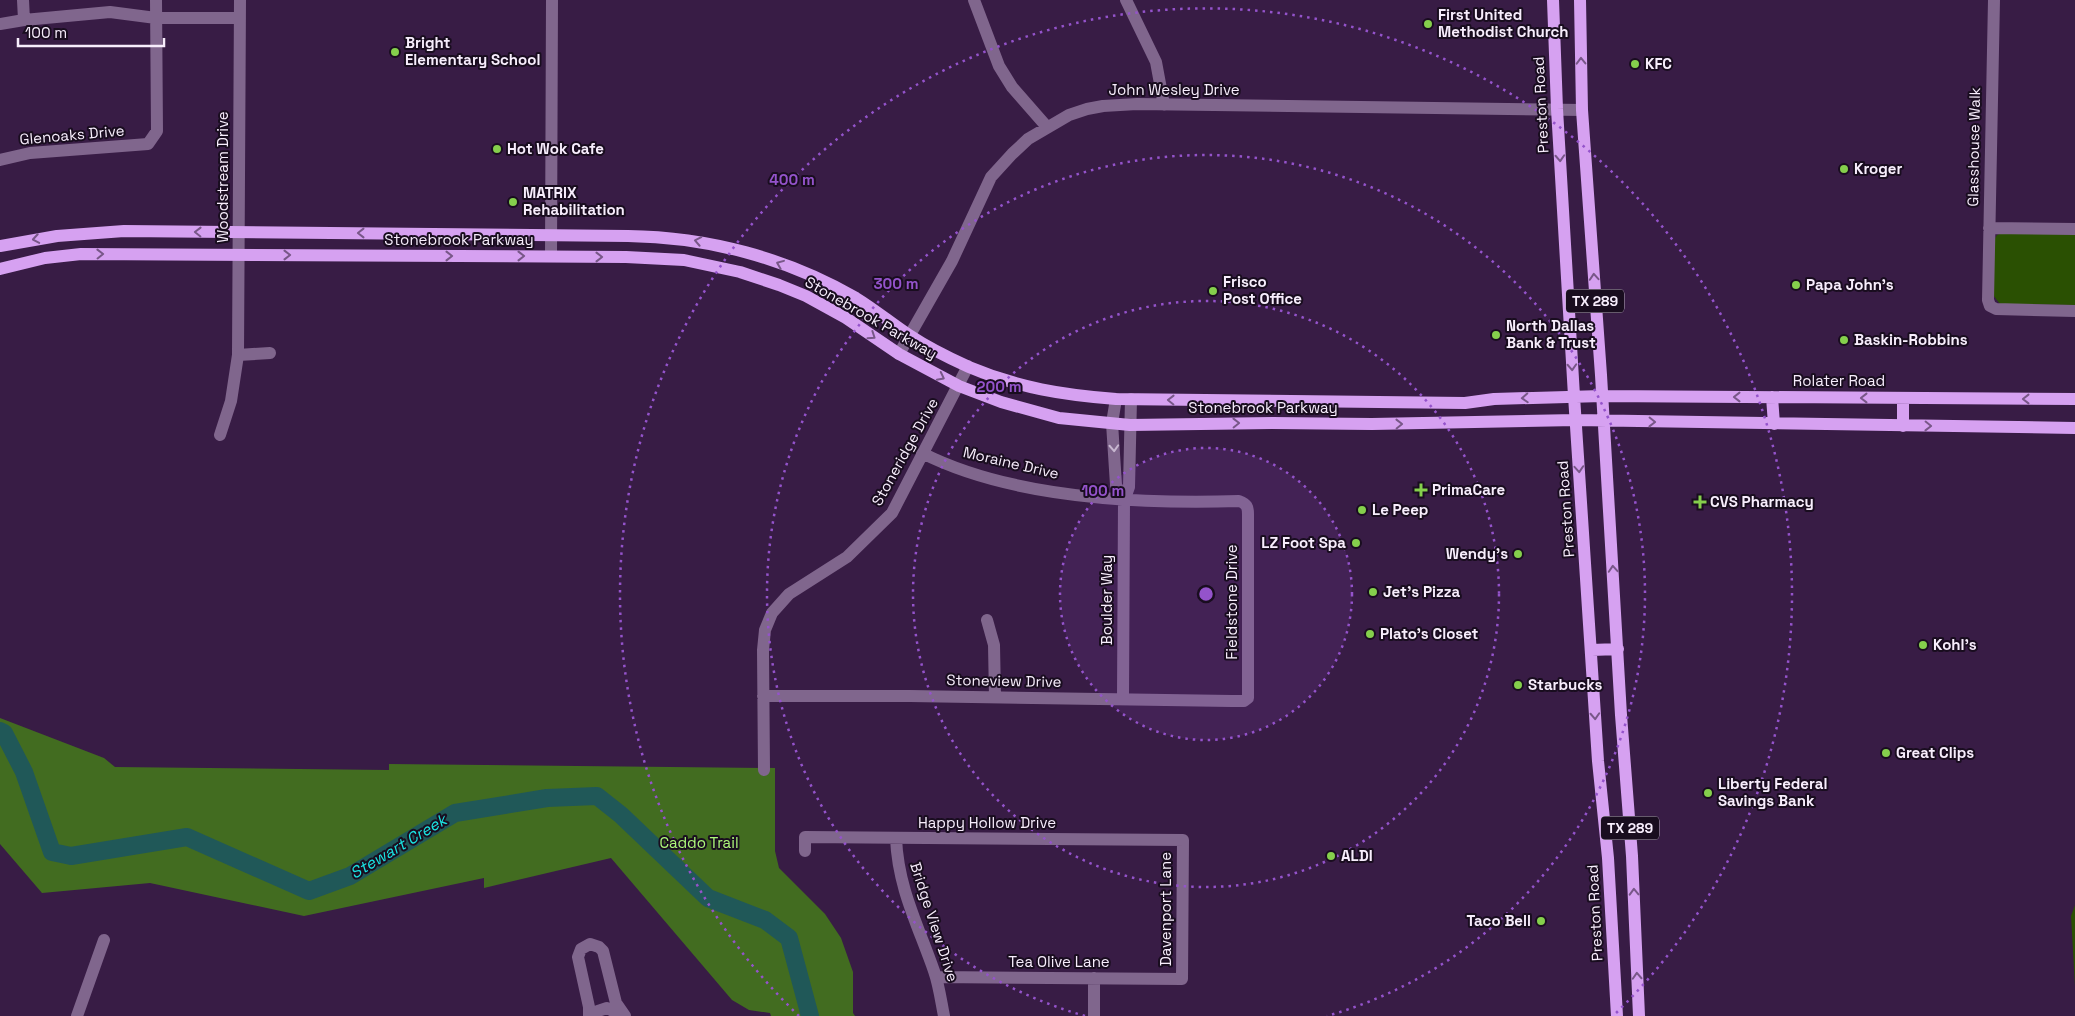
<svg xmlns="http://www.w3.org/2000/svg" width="2075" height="1016" font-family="'Space Grotesk',sans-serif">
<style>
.green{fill:#2a5002}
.forest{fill:#426c20}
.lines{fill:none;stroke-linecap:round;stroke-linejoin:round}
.river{stroke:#205858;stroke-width:18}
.minor{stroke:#80668d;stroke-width:12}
.major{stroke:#d6a1f1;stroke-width:12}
.oneway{stroke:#785788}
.oneway2{stroke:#c7b7d0}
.ring{fill:none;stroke:#9453cb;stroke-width:2.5;stroke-dasharray:2.5 5}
.poi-dot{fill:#85cf4c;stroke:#190d1f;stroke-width:2}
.labels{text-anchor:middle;stroke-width:4;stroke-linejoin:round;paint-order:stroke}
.shield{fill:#190d1f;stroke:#b4aaba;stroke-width:1}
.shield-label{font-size:14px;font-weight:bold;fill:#f7edfc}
.poi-label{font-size:15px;font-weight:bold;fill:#f7edfc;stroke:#190d1f;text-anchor:start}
.street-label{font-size:15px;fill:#f7edfc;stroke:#190d1f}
.park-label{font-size:15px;fill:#adf87a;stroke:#190d1f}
.water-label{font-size:16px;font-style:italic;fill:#1ae5e3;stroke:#190d1f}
.centre{fill:#9453cb;stroke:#190d1f;stroke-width:2.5}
.ring-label{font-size:15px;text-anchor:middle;font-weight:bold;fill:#9453cb;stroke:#190d1f;stroke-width:4;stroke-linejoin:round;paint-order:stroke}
</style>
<rect width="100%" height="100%" fill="#381c45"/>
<path class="green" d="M 2002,233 L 2075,234 L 2075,305 L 2000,304 L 1993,295 L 1994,240 L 1997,235 Z
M 2075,905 L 2075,986 L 2071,916 Z"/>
<path class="forest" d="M 0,718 L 104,758 L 115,767 L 389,770 L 389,764 L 775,768 L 775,851 L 779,868 L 825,914 L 841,938 L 853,972 L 853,1013 L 855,1016 L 771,1016 L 770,1013 L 749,1010 L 732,1000 L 611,858 L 484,888 L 484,878 L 304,916 L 150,883 L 42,893 L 0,844 Z"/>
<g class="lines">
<path class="river" d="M 0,731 L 4,733 L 24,772 L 52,852 L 71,856 L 187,837 L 309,891 L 350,876 L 455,813 L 547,798 L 597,796 L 621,815 L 708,898 L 765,920 L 789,938 L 810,1016"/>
<path class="minor" d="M 23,0 L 24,20
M 974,0 L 999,66 L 1012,87 L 1047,127
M 1126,0 L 1156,62 L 1164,105
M 1994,0 L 1988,300 L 1990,306 L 1996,309 L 2075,311
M 0,24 L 24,20 L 110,12 L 156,18 L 240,18
M 0,160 L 30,153 L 148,144 L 157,131 L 156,0
M 1989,228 L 2075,229
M 551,256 L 552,0
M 899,354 L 952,261 L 991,177 L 1012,154 L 1028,139 L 1069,115 L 1087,109 L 1103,106 L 1137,104 L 1582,110
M 238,355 L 270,353
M 1116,399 L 1112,423 L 1116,485 L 1124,501
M 220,435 L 231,401 L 238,355 L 240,0
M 987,620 L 994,645 L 995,697
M 763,696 L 910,696 L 1232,701 L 1244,701 L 1248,698 L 1248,514 C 1248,507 1247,504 1239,501 C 1141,504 1011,498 922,453
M 1123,699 L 1124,501 L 1129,487 L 1131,399
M 764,770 L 763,650 L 765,630 L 772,613 L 789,594 L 847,557 L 892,513 L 968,366
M 896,838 C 898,888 918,925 934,971 C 939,985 941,1001 944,1016
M 805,851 L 805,837 L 1183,840 L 1182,979 L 936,977
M 77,1016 L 104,940
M 589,1016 L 589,1007 L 578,957 L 581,949 L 590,944 L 599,947 L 603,951 L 616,1003 L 625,1016
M 593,1016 L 598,1011 L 607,1008 L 623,1016
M 1094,1016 L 1094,978"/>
<path class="major" d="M 1553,0 L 1557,109 L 1574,396 L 1598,761 L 1608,858 L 1617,1016
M 1580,0 L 1582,110 L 1601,375 L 1621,715 L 1632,856 L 1639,1016
M 0,246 L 57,236 L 124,231 L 628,236 C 708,237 787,258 856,298 C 874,309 891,323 909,335 C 927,347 949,358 969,367 C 1019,388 1063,395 1116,399 L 1465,403 L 1494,399 L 1602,396 L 2075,399
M 0,269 L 45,258 L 81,254 L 626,257 L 684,260 L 740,272 L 779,285 L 806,296 L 846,318 L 899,354 L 959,386 L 1001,402 L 1059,418 L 1130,425 L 1272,423 L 1372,424 L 1576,420 L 2075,428
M 1772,397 L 1774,424
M 1903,426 L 1903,398
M 1592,650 L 1618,649"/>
</g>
<defs><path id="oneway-chevron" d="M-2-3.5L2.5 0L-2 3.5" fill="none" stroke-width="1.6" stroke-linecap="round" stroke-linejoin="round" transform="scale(1.25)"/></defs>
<g class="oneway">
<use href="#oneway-chevron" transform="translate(1581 61) rotate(-91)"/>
<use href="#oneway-chevron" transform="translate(1560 158) rotate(87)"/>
<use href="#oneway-chevron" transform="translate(198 232) rotate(-179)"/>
<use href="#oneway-chevron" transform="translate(361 233) rotate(-180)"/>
<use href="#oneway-chevron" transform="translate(36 239) rotate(170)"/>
<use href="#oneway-chevron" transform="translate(698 241) rotate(-169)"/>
<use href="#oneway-chevron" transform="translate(100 254) rotate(-1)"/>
<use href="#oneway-chevron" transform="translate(287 255)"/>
<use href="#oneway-chevron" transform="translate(449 256)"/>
<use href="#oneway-chevron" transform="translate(521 256)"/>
<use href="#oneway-chevron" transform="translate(599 257)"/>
<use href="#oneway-chevron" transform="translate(780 264) rotate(-158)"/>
<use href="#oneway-chevron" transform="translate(1594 277) rotate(-94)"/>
<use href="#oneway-chevron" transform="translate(872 336) rotate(34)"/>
<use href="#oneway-chevron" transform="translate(1572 367) rotate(87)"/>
<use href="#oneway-chevron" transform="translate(941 377) rotate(27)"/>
<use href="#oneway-chevron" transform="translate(1737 397) rotate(-180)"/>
<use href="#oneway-chevron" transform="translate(1525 398) rotate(177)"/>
<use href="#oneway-chevron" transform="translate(1864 398) rotate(-180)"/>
<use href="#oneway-chevron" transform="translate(2026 399) rotate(-180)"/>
<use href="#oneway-chevron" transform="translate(1171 400) rotate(-179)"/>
<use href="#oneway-chevron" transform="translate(1652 422) rotate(1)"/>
<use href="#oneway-chevron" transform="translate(1236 423) rotate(-1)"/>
<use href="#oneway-chevron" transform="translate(1399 424) rotate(-1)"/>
<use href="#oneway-chevron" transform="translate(1928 426) rotate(1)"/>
<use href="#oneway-chevron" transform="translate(1579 469) rotate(86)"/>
<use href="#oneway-chevron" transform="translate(1613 569) rotate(-94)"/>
<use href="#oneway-chevron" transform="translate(1595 716) rotate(87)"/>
<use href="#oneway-chevron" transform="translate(1634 892) rotate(-92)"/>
<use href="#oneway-chevron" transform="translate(1637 976) rotate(-93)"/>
</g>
<use class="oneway2" href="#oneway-chevron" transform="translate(1114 448) rotate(87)"/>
<circle cx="1206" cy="594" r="146" fill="#9453cb" fill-opacity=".12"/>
<g class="ring">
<circle cx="1206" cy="594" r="146"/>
<circle cx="1206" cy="594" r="293"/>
<path d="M1085 1016A439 439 0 1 1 1327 1016"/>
<path d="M799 1016A586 586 0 1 1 1613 1016"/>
</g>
<g class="poi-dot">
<circle cx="1428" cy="24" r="5"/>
<circle cx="395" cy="52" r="5"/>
<circle cx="1635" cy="64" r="5"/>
<circle cx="497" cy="149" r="5"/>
<circle cx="1844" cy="169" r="5"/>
<circle cx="513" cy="202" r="5"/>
<circle cx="1796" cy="285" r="5"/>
<circle cx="1213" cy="291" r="5"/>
<circle cx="1496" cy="335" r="5"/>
<circle cx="1844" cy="340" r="5"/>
<path d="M1418.5 482.5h5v5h5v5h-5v5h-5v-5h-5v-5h5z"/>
<path d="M1697.5 494.5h5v5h5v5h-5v5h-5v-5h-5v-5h5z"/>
<circle cx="1362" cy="510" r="5"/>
<circle cx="1356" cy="543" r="5"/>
<circle cx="1518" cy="554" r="5"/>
<circle cx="1373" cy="592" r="5"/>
<circle cx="1370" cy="634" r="5"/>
<circle cx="1923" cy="645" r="5"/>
<circle cx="1518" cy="685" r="5"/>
<circle cx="1886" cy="753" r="5"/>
<circle cx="1708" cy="793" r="5"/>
<circle cx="1331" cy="856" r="5"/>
<circle cx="1541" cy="921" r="5"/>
</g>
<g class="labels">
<g class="shield">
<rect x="1566" y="289.5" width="58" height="23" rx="4"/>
<rect x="1601" y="816.5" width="58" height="23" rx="4"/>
</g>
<g class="shield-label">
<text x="1595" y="306">TX 289</text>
<text x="1630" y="833">TX 289</text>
</g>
<g class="poi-label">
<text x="1438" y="20">First United<tspan x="1438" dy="17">Methodist Church</tspan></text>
<text x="405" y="48">Bright<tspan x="405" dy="17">Elementary School</tspan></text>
<text x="1645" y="69">KFC</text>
<text x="507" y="154">Hot Wok Cafe</text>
<text x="1854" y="174">Kroger</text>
<text x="523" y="198">MATRIX<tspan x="523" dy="17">Rehabilitation</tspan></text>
<text x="1223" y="287">Frisco<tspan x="1223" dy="17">Post Office</tspan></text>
<text x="1806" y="290">Papa John's</text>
<text x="1506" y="331">North Dallas<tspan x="1506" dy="17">Bank &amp; Trust</tspan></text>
<text x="1854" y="345">Baskin-Robbins</text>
<text x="1432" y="495">PrimaCare</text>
<text x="1710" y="507">CVS Pharmacy</text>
<text x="1372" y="515">Le Peep</text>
<text x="1346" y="548" text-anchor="end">LZ Foot Spa</text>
<text x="1508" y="559" text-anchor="end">Wendy's</text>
<text x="1383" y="597">Jet's Pizza</text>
<text x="1380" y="639">Plato's Closet</text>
<text x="1933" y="650">Kohl's</text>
<text x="1528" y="690">Starbucks</text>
<text x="1896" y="758">Great Clips</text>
<text x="1718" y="789">Liberty Federal<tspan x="1718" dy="17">Savings Bank</tspan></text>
<text x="1341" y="861">ALDI</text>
<text x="1531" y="926" text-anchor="end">Taco Bell</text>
</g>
<g class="street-label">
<text x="1174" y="95">John Wesley Drive</text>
<text transform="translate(1541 105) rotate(-93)" y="5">Preston Road</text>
<text transform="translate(72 135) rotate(-5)" y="5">Glenoaks Drive</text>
<text transform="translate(1974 147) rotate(-89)" y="5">Glasshouse Walk</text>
<text transform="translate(223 177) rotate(-90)" y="5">Woodstream Drive</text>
<text x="459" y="245">Stonebrook Parkway</text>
<text transform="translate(871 318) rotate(30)" y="5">Stonebrook Parkway</text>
<text x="1839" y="386">Rolater Road</text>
<text x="1263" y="413">Stonebrook Parkway</text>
<text transform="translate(905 452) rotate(-61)" y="5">Stoneridge Drive</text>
<text transform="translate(1011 463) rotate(13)" y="5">Moraine Drive</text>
<text transform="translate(1566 509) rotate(-94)" y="5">Preston Road</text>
<text transform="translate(1107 600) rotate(-90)" y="5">Boulder Way</text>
<text transform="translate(1232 602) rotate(-90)" y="5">Fieldstone Drive</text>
<text transform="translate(1004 681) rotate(1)" y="5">Stoneview Drive</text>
<text x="987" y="828">Happy Hollow Drive</text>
<text transform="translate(1166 909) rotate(-90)" y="5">Davenport Lane</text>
<text transform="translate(1595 913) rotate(-93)" y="5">Preston Road</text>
<text transform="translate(934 922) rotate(72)" y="5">Bridge View Drive</text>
<text x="1059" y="967">Tea Olive Lane</text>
</g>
<g class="park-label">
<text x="699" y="848">Caddo Trail</text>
</g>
<g class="water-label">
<text transform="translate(398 846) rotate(-31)" y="6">Stewart Creek</text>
</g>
</g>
<circle cx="1206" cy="594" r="8" class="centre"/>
<g class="ring-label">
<text x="792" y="185">400 m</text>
<text x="896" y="289">300 m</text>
<text x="999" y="392">200 m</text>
<text x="1103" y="496">100 m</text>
</g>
<path d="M18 38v8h146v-8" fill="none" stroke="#f7edfc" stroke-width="2.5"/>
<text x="25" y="38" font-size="15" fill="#f7edfc" stroke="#190d1f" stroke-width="4" paint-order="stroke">100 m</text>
</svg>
